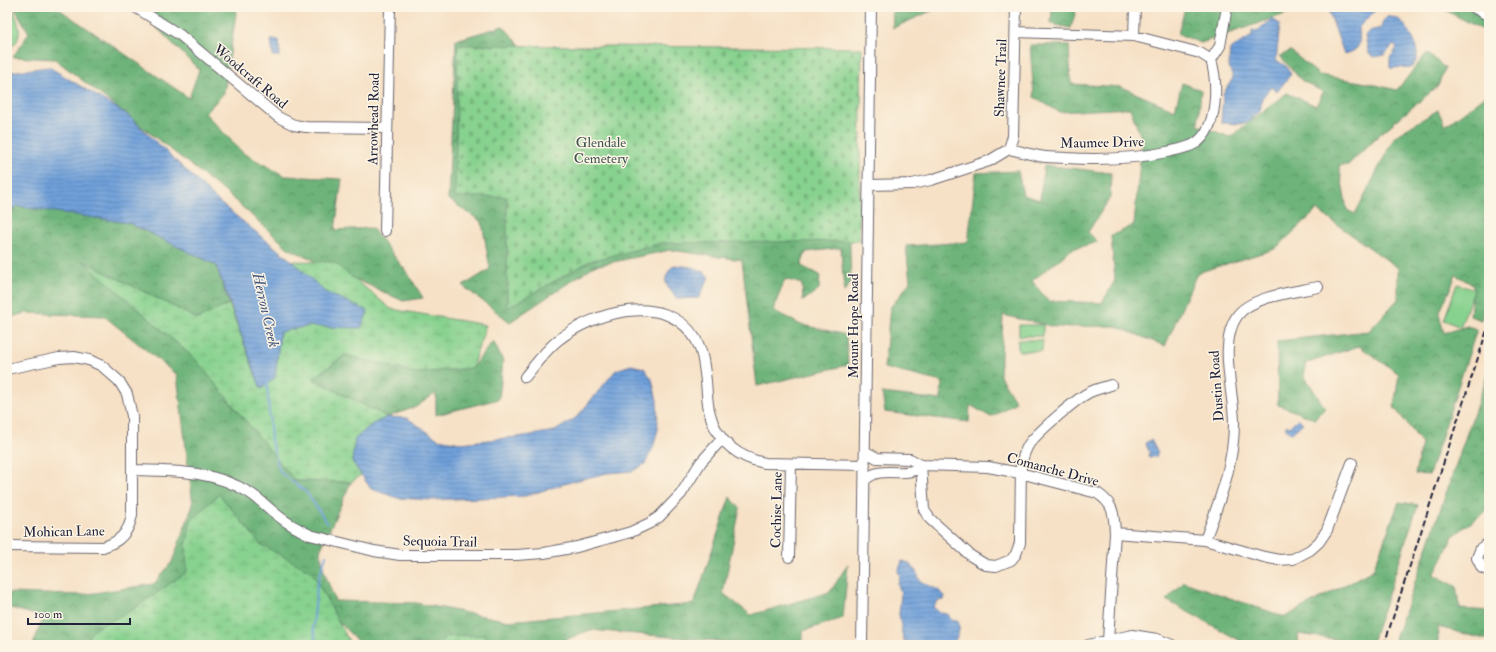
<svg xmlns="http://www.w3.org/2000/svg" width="1496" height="652" font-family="'IM FELL Double Pica',serif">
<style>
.grass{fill:url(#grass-tufts);stroke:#557a65}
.forest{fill:url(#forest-crowns);stroke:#486b5a}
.wetland{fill:url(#wetland-marsh);stroke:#557a65}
.cemetery{fill:url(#cemetery-stones);stroke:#557a65}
.pitch{fill:#88d28f;stroke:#557a65}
.water{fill:url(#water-rules);stroke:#49618a}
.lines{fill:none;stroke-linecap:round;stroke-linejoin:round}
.stream{stroke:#70a0da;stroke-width:2}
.minor-casing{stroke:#6c656c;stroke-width:12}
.minor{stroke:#fff;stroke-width:10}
.rail{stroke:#22223b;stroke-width:2;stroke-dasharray:6 3;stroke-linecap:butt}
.labels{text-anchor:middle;stroke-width:3;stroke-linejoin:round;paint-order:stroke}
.street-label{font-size:14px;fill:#22223b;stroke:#fcf5e5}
.park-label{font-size:14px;fill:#415754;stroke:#fcf5e5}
.water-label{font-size:15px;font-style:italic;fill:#41547b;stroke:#fcf5e5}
</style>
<defs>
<pattern id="grass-tufts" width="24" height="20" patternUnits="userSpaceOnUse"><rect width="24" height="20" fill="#88d28f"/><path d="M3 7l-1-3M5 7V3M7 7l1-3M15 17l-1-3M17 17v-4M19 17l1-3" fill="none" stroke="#75b47c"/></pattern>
<pattern id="forest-crowns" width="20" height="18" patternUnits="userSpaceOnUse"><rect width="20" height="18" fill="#6eb47a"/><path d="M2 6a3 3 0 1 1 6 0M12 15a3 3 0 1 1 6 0" fill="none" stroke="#5a9265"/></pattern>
<pattern id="wetland-marsh" width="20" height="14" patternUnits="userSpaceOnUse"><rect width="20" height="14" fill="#88d28f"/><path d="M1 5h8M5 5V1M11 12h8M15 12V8" fill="none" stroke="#75b47c"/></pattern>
<pattern id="cemetery-stones" width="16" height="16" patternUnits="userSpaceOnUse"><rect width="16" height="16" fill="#88d28f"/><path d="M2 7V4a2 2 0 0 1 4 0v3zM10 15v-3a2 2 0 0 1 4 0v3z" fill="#75b47c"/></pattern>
<pattern id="water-rules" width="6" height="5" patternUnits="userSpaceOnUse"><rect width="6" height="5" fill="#70a0da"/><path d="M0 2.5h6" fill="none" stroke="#5c82b2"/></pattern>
</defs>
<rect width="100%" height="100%" fill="#fcf5e5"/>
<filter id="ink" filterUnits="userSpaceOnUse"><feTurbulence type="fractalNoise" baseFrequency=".025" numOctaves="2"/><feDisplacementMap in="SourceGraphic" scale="8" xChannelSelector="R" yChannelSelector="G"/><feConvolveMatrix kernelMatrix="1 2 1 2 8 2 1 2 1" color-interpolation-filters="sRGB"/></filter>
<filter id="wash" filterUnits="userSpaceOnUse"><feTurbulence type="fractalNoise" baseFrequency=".012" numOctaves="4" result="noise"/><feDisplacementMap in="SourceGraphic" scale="16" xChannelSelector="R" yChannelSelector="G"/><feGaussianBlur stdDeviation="0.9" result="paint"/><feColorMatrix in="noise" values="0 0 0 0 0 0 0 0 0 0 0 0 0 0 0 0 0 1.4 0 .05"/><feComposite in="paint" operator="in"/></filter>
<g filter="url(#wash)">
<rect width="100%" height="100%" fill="#f6e1c6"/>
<path class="grass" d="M 7,7 L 13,8 C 19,26 26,38 7,50 Z"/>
<path class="forest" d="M 14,7 L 56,7 L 189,98 L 199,70 L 136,7 L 237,7 L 224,93 L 205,113 L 243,153 L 285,176 L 342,179 L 335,230 L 372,228 L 409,275 L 423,298 L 403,301 L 288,248 L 229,195 L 55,59 L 13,57 L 29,33 Z
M 892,7 L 940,7 L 893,28 Z
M 1052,7 L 1077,7 L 1071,28 L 1051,24 Z
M 1182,7 L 1300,7 L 1300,9 L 1201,43 L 1178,34 L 1185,8 Z
M 1439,7 L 1489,7 L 1489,33 Z
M 503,26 L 527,53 L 849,211 L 851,282 L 844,292 L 841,248 L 806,252 L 801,266 L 820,275 L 819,289 L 803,301 L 802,284 L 785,279 L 773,310 L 799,324 L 846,335 L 848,365 L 757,386 L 742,260 L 670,250 L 594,266 L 510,322 L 463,286 L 490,269 L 482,222 L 448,199 L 456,40 Z
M 1030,45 L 1069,45 L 1071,84 L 1121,87 L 1175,110 L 1182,83 L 1201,90 L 1198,125 L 1230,137 L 1287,93 L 1316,106 L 1323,92 L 1301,80 L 1280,56 L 1291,51 L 1319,75 L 1367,83 L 1397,90 L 1427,53 L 1445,68 L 1438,86 L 1379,135 L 1348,165 L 1339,165 L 1347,210 L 1355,214 L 1395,136 L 1438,110 L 1445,126 L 1488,94 L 1489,94 L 1489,299 L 1481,320 L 1470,316 L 1473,285 L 1456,275 L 1439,314 L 1444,333 L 1467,326 L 1477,329 L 1429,475 L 1415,474 L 1422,443 L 1394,407 L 1399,374 L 1359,346 L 1307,363 L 1304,375 L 1325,408 L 1315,419 L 1278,405 L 1277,341 L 1369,331 L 1398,299 L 1398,268 L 1317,210 L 1275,249 L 1197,273 L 1165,346 L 1115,326 L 1055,327 L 1003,315 L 1000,376 L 1016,402 L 991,417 L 970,405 L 969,422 L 885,412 L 882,393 L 941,400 L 942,382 L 884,368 L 890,308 L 910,282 L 906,246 L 968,242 L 976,173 L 1018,171 L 1023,195 L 1040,200 L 1044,165 L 1111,173 L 1110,198 L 1088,232 L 1098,242 L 1072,249 L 1032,281 L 1048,301 L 1102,303 L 1115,280 L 1111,236 L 1134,225 L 1142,140 L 1130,108 L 1059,112 L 1034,97 Z
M 17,206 L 129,223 L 216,265 L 229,304 L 198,319 L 85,262 L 195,359 L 295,481 L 351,482 L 320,551 L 324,571 L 335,601 L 416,603 L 509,621 L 694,604 L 730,497 L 740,508 L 723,593 L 751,615 L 830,592 L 848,564 L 843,618 L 803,631 L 803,645 L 764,645 L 590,630 L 553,645 L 498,645 L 495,642 L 475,645 L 361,645 L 312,593 L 114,645 L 33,645 L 43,617 L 7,607 L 8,593 L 81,595 L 154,584 L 172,562 L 193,505 L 177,375 L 104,316 L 26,313 L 7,318 L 7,214 Z
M 493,341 L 503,361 L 499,399 L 436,415 L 436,393 L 416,407 L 387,417 L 313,379 L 345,355 L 416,373 L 472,368 Z
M 1489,370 L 1489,509 L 1453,536 L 1434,575 L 1456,586 L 1460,609 L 1489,611 L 1489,640 L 1438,627 L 1438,645 L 1393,645 Z
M 1399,502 L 1418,505 L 1371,645 L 1342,645 L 1341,640 L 1298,634 L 1299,645 L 1248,645 L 1166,600 L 1184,582 L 1285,617 L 1373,570 Z"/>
<path class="wetland" d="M 83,261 L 198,319 L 229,304 L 261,389 L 275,377 L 280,332 L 308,326 L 361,328 L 368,312 L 325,292 L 292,261 L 334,262 L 391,309 L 486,325 L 472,368 L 416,373 L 345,355 L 313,379 L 387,417 L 371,425 L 352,461 L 361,475 L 351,482 L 295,481 L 195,359 Z
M 219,494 L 260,544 L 312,572 L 351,645 L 82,645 L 95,628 L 131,611 L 187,572 L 186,546 L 191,521 Z
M 485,635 L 492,645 L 438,645 L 445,637 Z"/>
<path class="cemetery" d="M 458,45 L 862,48 L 859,241 L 662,243 L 590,261 L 507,308 L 507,197 L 455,197 Z"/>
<path class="pitch" d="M 1457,284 L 1474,290 L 1460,327 L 1444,320 Z
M 1019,325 L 1043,325 L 1043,336 L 1019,336 Z
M 1018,340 L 1043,340 L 1042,351 L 1018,351 Z"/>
<path class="water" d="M 1321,7 L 1373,7 L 1375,11 L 1359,27 C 1360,43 1362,50 1344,54 L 1328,9 Z
M 1387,17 C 1390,17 1393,17 1396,18 C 1408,23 1421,50 1416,61 C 1415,63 1413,65 1412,67 L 1390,68 L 1390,58 L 1397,48 L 1394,45 L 1384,55 L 1374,57 L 1369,54 L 1365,36 L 1369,31 L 1381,28 L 1383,21 Z
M 1272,19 L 1280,24 L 1276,60 L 1286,66 L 1291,74 L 1277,92 L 1271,87 L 1262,98 L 1260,111 L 1250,121 L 1241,124 L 1221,123 L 1223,94 L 1233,78 L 1229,67 L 1230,49 L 1252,36 L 1252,30 L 1258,31 Z
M 271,40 L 279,40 L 280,56 L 273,56 Z
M 49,67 L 128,115 L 220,203 L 292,261 L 325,292 L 368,311 L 361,328 L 308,326 L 280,332 L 275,378 L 261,389 L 216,265 L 129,223 L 17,206 L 7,214 L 7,72 Z
M 675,265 C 687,267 700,266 709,277 L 699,298 L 677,299 C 671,289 661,285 668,273 C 670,269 671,267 675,265 Z
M 631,365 L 644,368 L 652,379 L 657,400 L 658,429 L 653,448 L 645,464 L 633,471 L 607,473 L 574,481 L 525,496 L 432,500 L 398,498 L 371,489 L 352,461 L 355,439 L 371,425 L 387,417 L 407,418 L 438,439 L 461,443 L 525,436 L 555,431 L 577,417 L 616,370 Z
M 1298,418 L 1303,423 L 1292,433 L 1289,432 L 1285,427 L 1287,425 L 1289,427 Z
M 1151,440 L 1158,453 L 1156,454 L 1157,456 L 1149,458 L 1148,454 L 1150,453 L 1145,443 Z
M 902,561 C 912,562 917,572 920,581 L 938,590 L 945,596 L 944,600 L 938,601 L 933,607 L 940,613 L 948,614 L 951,620 L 958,621 C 961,629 958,639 951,645 L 936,645 L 904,641 L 903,639 L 899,614 L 901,594 L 898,584 L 900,575 L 898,572 Z"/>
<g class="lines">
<path class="stream" d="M 267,381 L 271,441 L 280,472 L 307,493 L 327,523
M 317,645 L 313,628 L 317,585 L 326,555"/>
</g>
</g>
<g filter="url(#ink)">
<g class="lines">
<g class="minor-casing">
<path id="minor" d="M 135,7 L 180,35 L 278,117 L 294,125 L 306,127 L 387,128
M 1473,7 L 1489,16
M 1016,32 L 1134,36 L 1200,53 L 1211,60
M 1134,36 L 1135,7
M 1009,149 L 1013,136 L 1016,7
M 869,185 L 912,184 L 931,180 L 989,161 L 1009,149 C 1019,151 1029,154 1039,156 C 1048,158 1057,157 1066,158 C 1100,160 1134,159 1167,152 C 1176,150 1188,148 1196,143 C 1218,128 1218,83 1211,60 L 1220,46 L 1227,7
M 385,231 L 390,7
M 7,369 L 59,358 L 74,357 L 89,360 L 102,366 L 119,381 L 127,394 L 132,416 L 132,515 C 129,532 120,542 103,547 L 7,546
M 525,377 C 535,365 544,352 557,341 C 592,312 665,291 695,338 C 703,351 704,366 706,381 C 707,392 707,404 710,414 C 717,442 739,458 765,463 L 865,465
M 866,452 L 877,458 L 910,459 L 921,465 L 988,467 L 1020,473 L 1097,493 C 1114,504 1114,514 1115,533 L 1108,640
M 921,465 L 924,510 L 930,519 L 971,556 L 986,565 L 996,566 L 1011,560 L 1016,554 L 1020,543 L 1021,464 C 1023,457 1025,450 1029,444 C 1038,432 1077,398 1090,392 C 1097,389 1104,387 1111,385
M 132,470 C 174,471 213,470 250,493 C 262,501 270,510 281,518 C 290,525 300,530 310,535 L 374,551 L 400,555 L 516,555 L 544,553 L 577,547 L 631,532 L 650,523 L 659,517 L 681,494 L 701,462 L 722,439
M 865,480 C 883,463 907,481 921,465
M 1115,533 L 1205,540 L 1264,557 L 1279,560 L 1293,559 L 1310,550 L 1319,542 L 1327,530 L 1352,463
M 1205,540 C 1219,502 1234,465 1234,423 C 1234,392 1218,343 1237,316 C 1251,296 1295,292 1318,287
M 1489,543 L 1481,548 L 1477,558 L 1482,568 L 1489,571
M 789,557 L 791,464
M 862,645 L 871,7
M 1088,645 L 1132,635 L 1157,639 L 1172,645"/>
</g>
<use href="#minor" class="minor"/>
<path class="rail" d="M 1384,645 L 1489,324"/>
</g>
</g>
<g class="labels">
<g class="street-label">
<text transform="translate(251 76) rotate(40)" y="5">Woodcraft Road</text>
<text transform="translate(1000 78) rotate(-88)" y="5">Shawnee Trail</text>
<text transform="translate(373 119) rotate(-89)" y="5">Arrowhead Road</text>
<text transform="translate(1102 142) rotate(-1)" y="5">Maumee Drive</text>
<text transform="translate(853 326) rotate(-90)" y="5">Mount Hope Road</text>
<text transform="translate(1216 386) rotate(-94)" y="5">Dustin Road</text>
<text transform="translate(1053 469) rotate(15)" y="5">Comanche Drive</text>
<text transform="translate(776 510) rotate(-89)" y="5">Cochise Lane</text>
<text transform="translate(64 531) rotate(-1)" y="5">Mohican Lane</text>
<text transform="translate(440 541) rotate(1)" y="5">Sequoia Trail</text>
</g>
<g class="park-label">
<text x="601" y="147">Glendale<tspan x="601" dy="16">Cemetery</tspan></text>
</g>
<g class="water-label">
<text transform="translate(266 310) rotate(77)" y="5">Herron Creek</text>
</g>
</g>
<rect width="1496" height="652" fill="none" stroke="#fcf5e5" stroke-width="24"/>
<path d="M28 618v6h102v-6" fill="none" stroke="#22223b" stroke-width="2"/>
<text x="34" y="618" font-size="12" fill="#22223b" stroke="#fcf5e5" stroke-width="3" paint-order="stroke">100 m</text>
</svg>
